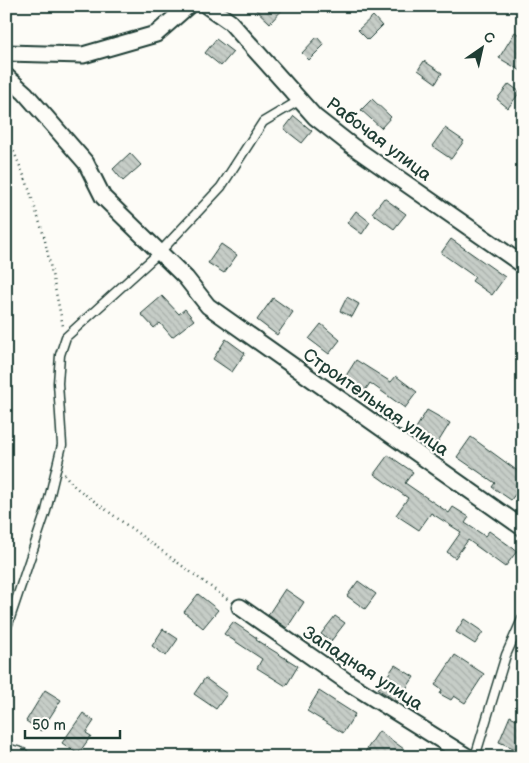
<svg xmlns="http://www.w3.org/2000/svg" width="529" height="763" font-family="'Balsamiq Sans',sans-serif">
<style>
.building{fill:url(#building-back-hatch);stroke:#1f3d34}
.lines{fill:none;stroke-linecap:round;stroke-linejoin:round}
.service-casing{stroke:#1f3d34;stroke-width:11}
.minor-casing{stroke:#1f3d34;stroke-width:19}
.tertiary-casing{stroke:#1f3d34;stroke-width:21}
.path{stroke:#1f3d34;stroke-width:2.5;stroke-dasharray:1 4;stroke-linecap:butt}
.service{stroke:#fdfcf7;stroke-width:8}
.minor{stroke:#fdfcf7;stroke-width:15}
.tertiary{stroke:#fdfcf7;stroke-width:18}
.labels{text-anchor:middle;stroke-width:4.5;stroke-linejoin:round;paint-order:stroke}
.street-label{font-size:18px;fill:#1f3d34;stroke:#fdfcf7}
</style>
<defs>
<pattern id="building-back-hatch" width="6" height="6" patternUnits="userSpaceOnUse" patternTransform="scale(1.25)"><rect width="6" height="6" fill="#c6cdc7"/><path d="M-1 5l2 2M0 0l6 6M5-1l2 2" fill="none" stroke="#aab1ac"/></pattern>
</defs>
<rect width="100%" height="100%" fill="#fdfcf7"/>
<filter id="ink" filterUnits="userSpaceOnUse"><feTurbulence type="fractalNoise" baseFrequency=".02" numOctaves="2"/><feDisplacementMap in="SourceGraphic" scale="10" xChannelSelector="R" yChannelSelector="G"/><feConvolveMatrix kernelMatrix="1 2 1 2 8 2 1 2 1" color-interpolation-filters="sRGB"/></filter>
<g filter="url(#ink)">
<path class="building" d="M 252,6 L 286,6 L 270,23 Z
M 373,16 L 382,26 L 368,40 L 358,30 Z
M 515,32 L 523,37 L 523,72 L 499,58 Z
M 317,37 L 324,45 L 309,60 L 302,53 Z
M 216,39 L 233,52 L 221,66 L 205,53 Z
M 424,61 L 442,73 L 436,83 L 418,70 Z
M 509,84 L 520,92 L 508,108 L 497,99 Z
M 372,99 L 391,117 L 381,128 L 361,110 Z
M 294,116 L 312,131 L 302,143 L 284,129 Z
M 445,128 L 464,141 L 451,159 L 432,146 Z
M 130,153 L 141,165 L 123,181 L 113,169 Z
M 384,198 L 406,214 L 394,229 L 372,213 Z
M 356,211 L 370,222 L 362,234 L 347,223 Z
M 451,239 L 505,277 L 492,295 L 472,281 L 475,277 L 441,253 Z
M 221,244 L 237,255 L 224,273 L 208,263 Z
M 162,296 L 179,314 L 185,309 L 194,320 L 172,337 L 160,323 L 154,328 L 141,314 Z
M 347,297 L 359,304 L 352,317 L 340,311 Z
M 273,298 L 293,312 L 277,335 L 257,320 Z
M 321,324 L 340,340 L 329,354 L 309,339 Z
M 226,339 L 245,353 L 232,372 L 213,359 Z
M 356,360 L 391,382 L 396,376 L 417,392 L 405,408 L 370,383 L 362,395 L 342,382 Z
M 427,410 L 450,423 L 437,444 L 415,430 Z
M 471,437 L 523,475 L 523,483 L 511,500 L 492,487 L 495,483 L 457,457 Z
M 388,455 L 413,472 L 405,483 L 449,513 L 453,507 L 469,517 L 465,523 L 485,536 L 489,531 L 517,551 L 505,567 L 468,540 L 455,558 L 447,552 L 461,532 L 431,513 L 419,530 L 396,515 L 408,498 L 374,474 Z
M 358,581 L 376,594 L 365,609 L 347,596 Z
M 285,589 L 304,602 L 287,628 L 268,615 Z
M 198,594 L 218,610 L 203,628 L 184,612 Z
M 335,616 L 345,623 L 331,641 L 321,634 Z
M 464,619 L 483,632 L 475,644 L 456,632 Z
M 233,622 L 257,638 L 256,640 L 298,666 L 286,686 L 257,668 L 262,659 L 224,634 Z
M 163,629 L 178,639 L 166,656 L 152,646 Z
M 455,655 L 484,674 L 465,703 L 454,696 L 451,700 L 440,694 L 442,690 L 435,685 Z
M 395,665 L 414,677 L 397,702 L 378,689 Z
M 205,678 L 227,694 L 216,709 L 194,694 Z
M 45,690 L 61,700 L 41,731 L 26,721 Z
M 319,691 L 355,714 L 343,733 L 307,711 Z
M 83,713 L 94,721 L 86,733 L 91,736 L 78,754 L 62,743 Z
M 510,716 L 523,722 L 523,752 L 499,742 Z
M 379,731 L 404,749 L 399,757 L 371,757 L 365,752 Z"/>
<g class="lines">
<g class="service-casing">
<path id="service" d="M 6,630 L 46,511 L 62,445 L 58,383 L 60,355 L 66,337 L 160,252 L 221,187 L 263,122 L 300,100
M 475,757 L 506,655 L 523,617"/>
</g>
<g class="minor-casing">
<path id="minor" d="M 207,6 L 230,22 L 315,117 L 352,146 L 523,265
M 6,53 L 83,55 L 156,34 L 188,6
M 6,76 L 25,93 L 86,163 L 103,197 L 186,278 L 208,306 L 523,528
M 240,607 L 349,683 L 468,757"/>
</g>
<g class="tertiary-casing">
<path id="tertiary" d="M 6,753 L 20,757"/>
</g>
<path class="path" d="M 6,133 L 27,183 L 44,236 L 63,326
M 64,474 L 75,487 L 230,601"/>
<use href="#service" class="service"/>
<use href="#minor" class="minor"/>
<use href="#tertiary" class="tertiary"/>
</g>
</g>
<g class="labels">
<g class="street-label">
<text transform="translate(379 139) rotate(37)" y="6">Рабочая улица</text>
<text transform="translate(376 402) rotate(35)" y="6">Строительная улица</text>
<text transform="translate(363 668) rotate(33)" y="6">Западная улица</text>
</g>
</g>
<rect width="529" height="763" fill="none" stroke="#fdfcf7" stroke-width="25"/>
<rect x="12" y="12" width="504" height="738" fill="none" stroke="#1f3d34" stroke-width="2" filter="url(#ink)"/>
<g transform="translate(482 48) rotate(34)" stroke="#fdfcf7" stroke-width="4" paint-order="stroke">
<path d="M0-4L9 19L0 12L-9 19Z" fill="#1f3d34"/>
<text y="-8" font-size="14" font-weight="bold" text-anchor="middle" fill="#1f3d34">С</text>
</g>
<path d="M25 730v8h95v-8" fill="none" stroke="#1f3d34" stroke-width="2.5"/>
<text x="32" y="730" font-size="15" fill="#1f3d34" stroke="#fdfcf7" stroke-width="4" paint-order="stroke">50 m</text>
</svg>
